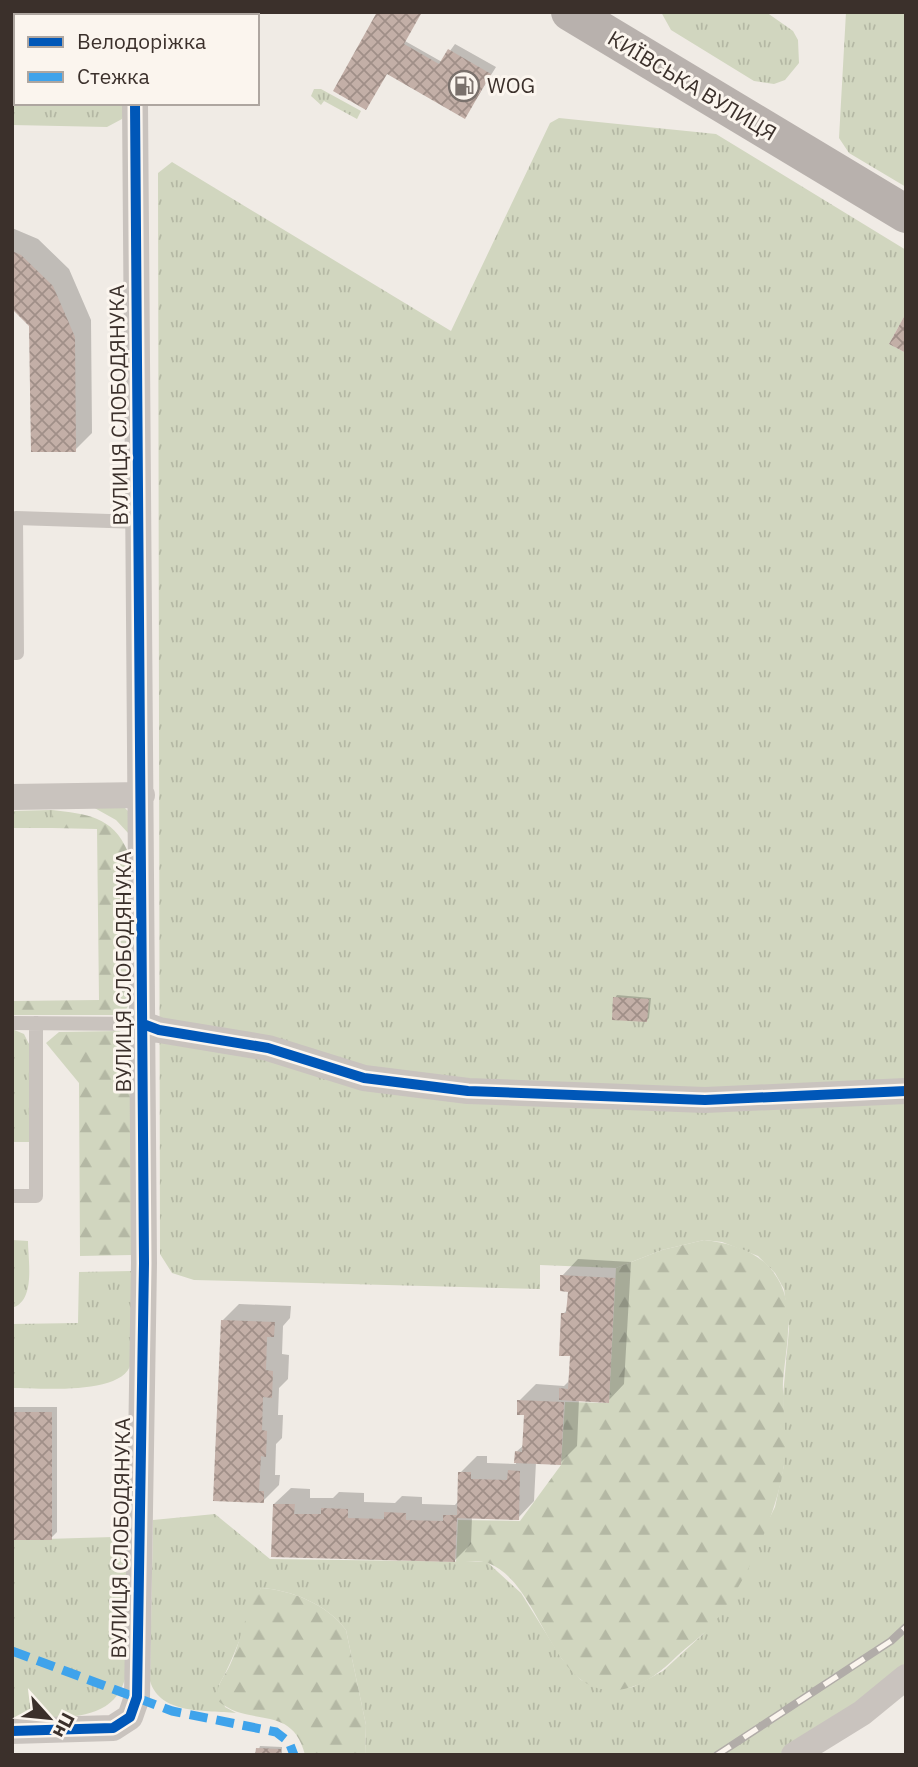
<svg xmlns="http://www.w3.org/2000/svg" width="918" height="1767" font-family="'IBM Plex Sans',sans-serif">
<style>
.grass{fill:url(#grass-tufts)}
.forest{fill:url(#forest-firs)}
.shadow{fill:#0003}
.building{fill:url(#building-cross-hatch)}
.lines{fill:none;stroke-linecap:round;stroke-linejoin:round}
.lane{stroke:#c9c3be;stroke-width:14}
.street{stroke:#c9c3be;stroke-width:26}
.primary{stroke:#b8b1ad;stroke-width:38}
.rail-casing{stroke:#b1aca8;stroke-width:8}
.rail{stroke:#fbf5ee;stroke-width:5;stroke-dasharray:16;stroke-linecap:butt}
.quiet{stroke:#3fa3eb;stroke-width:9;stroke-dasharray:18 9;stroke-linecap:butt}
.cycleway-casing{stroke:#fbf5ee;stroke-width:15}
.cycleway{stroke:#0057b8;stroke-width:10}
.labels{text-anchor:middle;stroke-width:6;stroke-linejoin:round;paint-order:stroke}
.poi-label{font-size:21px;fill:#3b302b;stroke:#fbf5ee;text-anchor:start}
.street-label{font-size:21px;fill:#3b302b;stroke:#fbf5ee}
</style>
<defs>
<pattern id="grass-tufts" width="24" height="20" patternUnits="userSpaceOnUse" patternTransform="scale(1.75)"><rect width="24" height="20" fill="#d1d6bf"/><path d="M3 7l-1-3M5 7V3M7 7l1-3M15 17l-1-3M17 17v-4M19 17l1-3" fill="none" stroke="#b4b8a4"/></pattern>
<pattern id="forest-firs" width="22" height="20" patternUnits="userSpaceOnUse" patternTransform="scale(1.75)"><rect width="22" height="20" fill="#d1d6bf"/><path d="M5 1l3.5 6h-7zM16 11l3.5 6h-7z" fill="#b4b8a4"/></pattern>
<pattern id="building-cross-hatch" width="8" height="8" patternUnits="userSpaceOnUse" patternTransform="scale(1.75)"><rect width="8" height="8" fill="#c3afa7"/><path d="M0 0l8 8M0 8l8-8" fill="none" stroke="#a08f88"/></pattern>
</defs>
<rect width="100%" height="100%" fill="#f0ebe5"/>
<path class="grass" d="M 12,12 L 130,12 L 130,16 L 16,16 L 16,103 L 129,103 L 122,119 L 107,127 L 12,125 Z
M 661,12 L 766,12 L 793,31 L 798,40 L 799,63 L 785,80 L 774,84 L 754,81 L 671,30 Z
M 846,12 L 906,12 L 906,187 L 849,153 L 839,138 Z
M 314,89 L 321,89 L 361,111 L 357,119 L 324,101 L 321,105 L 311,96 Z
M 559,118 L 716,134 L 906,250 L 906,313 L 889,344 L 906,353 L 906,1667 L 859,1704 L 778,1755 L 365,1755 L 366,1725 L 346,1630 C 328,1605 292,1590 261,1588 C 245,1620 237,1654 219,1685 L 225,1707 L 236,1713 C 207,1710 160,1715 150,1681 L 153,1520 L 215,1514 L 270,1559 L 487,1562 L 521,1593 L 562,1659 L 581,1680 L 609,1690 L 633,1687 L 663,1671 L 702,1635 L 726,1606 L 775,1507 L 784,1465 L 783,1396 L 789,1329 L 784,1289 L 775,1273 L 758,1256 L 722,1242 L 704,1240 L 662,1250 L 616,1268 L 540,1265 L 540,1289 L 194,1280 L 172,1273 L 160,1254 L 158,173 L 172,162 L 451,331 L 550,123 Z
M 91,806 L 125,808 L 128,811 L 129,834 L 116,820 Z
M 52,810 L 52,828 L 12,828 L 12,811 Z
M 12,1029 L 24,1034 L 29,1044 L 29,1142 L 12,1142 Z
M 12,1240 L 28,1241 C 28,1261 36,1301 12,1308 Z
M 132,1271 C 132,1299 137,1337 131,1363 C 124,1396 39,1388 12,1388 L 12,1324 L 78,1323 L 79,1272 Z
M 113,1537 L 130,1561 L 125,1679 C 111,1727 52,1716 12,1717 L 12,1540 Z"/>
<path class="forest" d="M 52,810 C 86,814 113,816 128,852 L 130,1001 L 126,1010 L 118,1015 L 12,1015 L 12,1001 L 99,1000 L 97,829 L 52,828 Z
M 119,1031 L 126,1035 L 130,1043 L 132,1255 L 80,1256 L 79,1083 L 46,1043 L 59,1032 Z
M 704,1240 C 729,1243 759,1251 774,1273 C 797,1304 786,1345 783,1381 C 782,1409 788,1438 784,1465 C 777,1514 745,1586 713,1624 C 702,1636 689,1645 677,1656 C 663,1670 645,1685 624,1689 C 551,1704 544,1584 488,1563 C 478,1560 466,1562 456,1563 L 458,1520 L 520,1521 L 561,1465 L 565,1402 L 609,1403 L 616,1268 L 662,1250 Z
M 261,1588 C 292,1590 328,1605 346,1630 L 366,1725 L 365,1755 L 305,1755 C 292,1702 249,1729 217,1700 C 215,1686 225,1676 230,1665 C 242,1640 244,1611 261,1588 Z"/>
<path class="shadow" d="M 405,41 L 442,62 L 455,44 L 496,67 L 465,117 L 387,72 Z
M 12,228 L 38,239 L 69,269 L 91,320 L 92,433 L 75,450 L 31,325 L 12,307 Z
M 617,995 L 651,998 L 649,1018 L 647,1020 L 615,998 Z
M 578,1259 L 631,1262 L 624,1384 L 608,1401 L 579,1399 L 577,1446 L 560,1463 L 536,1462 L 534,1501 L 518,1518 L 472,1516 L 471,1544 L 454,1561 L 273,1556 L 274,1504 L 291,1488 L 310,1489 L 310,1498 L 333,1498 L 339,1492 L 364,1493 L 364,1502 L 395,1503 L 402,1496 L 422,1497 L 422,1504 L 455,1505 L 459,1500 L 460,1473 L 477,1456 L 487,1456 L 487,1463 L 516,1464 L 516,1452 L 524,1445 L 526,1414 L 519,1401 L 536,1384 L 564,1386 L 570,1380 L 571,1355 L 563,1314 L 569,1308 L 569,1290 L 562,1276 Z
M 239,1304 L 291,1306 L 290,1318 L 283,1326 L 282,1354 L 289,1355 L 288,1379 L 279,1388 L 278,1415 L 283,1415 L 282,1438 L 276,1444 L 275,1475 L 280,1475 L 279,1485 L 263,1501 L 215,1499 L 223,1320 Z
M 12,1407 L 57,1407 L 57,1532 L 51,1538 L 12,1538 Z
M 260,1746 L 282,1747 L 282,1755 L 257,1755 Z"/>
<path class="building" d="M 377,12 L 422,12 L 404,44 L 439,64 L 448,49 L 491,74 L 465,119 L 387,74 L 366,110 L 333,91 Z
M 12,251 L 21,255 L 53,286 L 75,337 L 76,452 L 31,452 L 29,326 L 12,309 Z
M 906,313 L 906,353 L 889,344 Z
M 613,997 L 649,999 L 647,1022 L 612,1020 Z
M 560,1275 L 615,1278 L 609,1403 L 559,1400 L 559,1388 L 568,1389 L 570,1356 L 559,1356 L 561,1313 L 566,1313 L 568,1292 L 560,1291 Z
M 221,1320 L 275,1322 L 274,1337 L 267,1337 L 266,1370 L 273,1371 L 272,1398 L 263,1397 L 262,1430 L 267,1431 L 266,1457 L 261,1456 L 259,1491 L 264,1491 L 264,1503 L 213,1501 Z
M 517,1400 L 564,1402 L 561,1465 L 514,1463 L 515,1451 L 522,1452 L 524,1415 L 517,1415 Z
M 12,1412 L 52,1412 L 52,1540 L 12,1540 Z
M 508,1470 L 520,1471 L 519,1520 L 457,1518 L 455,1562 L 271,1557 L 273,1504 L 295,1504 L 294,1514 L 321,1514 L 321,1508 L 348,1509 L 348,1518 L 384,1519 L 384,1512 L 406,1513 L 406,1520 L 443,1521 L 443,1515 L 457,1515 L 458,1472 L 471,1472 L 471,1479 L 507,1480 Z
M 256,1748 L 281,1749 L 281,1755 L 255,1755 Z"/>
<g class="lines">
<path class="lane" d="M 12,653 L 17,653 L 16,518 L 140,522
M 12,1023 L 143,1024
M 12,1196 L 36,1196 L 36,1023"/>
<path class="street" d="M 136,16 L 136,12
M 12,797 L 142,795
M 143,1024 L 159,1030 L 268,1048 L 364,1078 L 468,1091 L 705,1100 L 906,1091
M 12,1731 L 113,1728 L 130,1717 L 137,1697 L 144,1263 L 135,103
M 794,1755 L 862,1713 L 906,1677"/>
<path class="primary" d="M 570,12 L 906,214"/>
<g class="rail-casing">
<path id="rail" d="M 717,1755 L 891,1641 L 906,1627"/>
</g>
<use href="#rail" class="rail"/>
<path class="quiet" d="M 12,1651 L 172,1711 L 276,1732 L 289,1742 L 294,1755"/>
<g class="cycleway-casing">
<path id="cycleway" d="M 143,1024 L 159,1030 L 268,1048 L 364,1078 L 468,1091 L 705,1100 L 906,1091
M 12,1731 L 113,1728 L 130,1717 L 137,1697 L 144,1263 L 135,103"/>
</g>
<use href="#cycleway" class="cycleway"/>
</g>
<defs>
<g id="fuel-ring" transform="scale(1.575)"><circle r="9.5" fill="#fbf5ee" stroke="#7a716c" stroke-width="1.5"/><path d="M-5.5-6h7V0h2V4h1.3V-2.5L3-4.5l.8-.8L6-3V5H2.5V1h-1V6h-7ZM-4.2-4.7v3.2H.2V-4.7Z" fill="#7a716c"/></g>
</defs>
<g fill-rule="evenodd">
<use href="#fuel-ring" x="464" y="86"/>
</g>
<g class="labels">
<g class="poi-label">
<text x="487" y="93">WOG</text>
</g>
<g class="street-label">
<text transform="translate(692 86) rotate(31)" y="7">КИЇВСЬКА ВУЛИЦЯ</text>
<text transform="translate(119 405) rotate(-91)" y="7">ВУЛИЦЯ СЛОБОДЯНУКА</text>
<text transform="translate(124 972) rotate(-90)" y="7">ВУЛИЦЯ СЛОБОДЯНУКА</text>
<text transform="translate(121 1538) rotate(-89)" y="7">ВУЛИЦЯ СЛОБОДЯНУКА</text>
</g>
</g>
<rect width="918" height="1767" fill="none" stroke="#3b302b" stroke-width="28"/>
<rect x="14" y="14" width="245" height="91" fill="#fbf5ee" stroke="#aea6a0" stroke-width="2"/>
<rect x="28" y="37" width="35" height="10" fill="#0057b8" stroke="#aea6a0" stroke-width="2"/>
<text x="77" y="49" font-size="21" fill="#3b302b">Велодоріжка</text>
<rect x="28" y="72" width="35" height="10" fill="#3fa3eb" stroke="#aea6a0" stroke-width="2"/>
<text x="77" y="84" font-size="21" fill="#3b302b">Стежка</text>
<g transform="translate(49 1718) rotate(117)" stroke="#fbf5ee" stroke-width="5" paint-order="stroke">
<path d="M0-5L12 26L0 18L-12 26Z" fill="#3b302b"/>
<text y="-10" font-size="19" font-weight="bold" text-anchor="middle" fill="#3b302b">Пн</text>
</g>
</svg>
